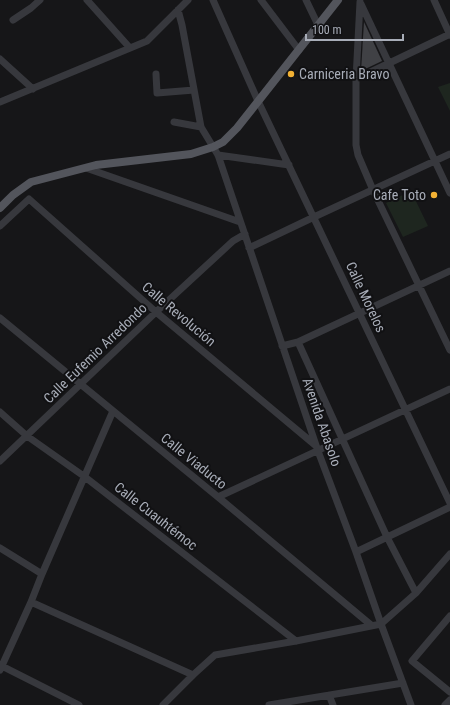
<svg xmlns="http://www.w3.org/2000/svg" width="450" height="705" font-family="'Roboto Condensed',sans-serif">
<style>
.green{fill:#1e261f}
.building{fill:#404145}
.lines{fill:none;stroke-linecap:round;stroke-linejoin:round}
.minor{stroke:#37383d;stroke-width:7}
.major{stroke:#53555c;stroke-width:8}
.poi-dot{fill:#f2b134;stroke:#111113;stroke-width:1.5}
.labels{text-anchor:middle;stroke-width:4;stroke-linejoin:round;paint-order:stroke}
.poi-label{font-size:14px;fill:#a8adb8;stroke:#111113;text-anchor:start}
.street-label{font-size:14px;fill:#a8adb8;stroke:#111113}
</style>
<rect width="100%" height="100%" fill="#161618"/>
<path class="green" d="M 450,83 L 450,111 L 438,87 Z
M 411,191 L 428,226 L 403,237 L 386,203 Z"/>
<path class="building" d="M 364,22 L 382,61 L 361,71 Z"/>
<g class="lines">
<path class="minor" d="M 87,0 L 130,48
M 213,0 L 258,101 L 450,503
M 261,0 L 299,50
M 306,0 L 318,25
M 434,0 L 450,35
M 360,2 L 356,79 L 356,145 L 358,155 L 373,190 L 450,350
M 361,4 L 450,193
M 178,10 L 182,25 L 201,127 L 218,155 L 318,451 L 356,552 L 381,624 L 411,705
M 13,20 L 31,8 L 40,0
M 0,59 L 33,89
M 156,74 L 157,93 L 194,90
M 356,79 L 450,34
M 0,102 L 147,41 L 188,0
M 174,122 L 201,127
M 218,155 L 289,165
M 86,168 L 240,222
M 0,226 L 29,199 L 156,312 L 315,445
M 249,248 L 314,217 L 450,154
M 0,318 L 218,497 L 371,625
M 298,342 L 387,537 L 416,593
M 282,346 L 298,342 L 450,271
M 0,412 L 27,436 L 85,477 L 296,641
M 0,461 L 156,312 L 233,241 L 245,234
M 218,497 L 450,389
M 0,548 L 42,574
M 356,552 L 450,507
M 31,602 L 193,675
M 450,616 L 412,661 L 450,692
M 0,665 L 79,705
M 0,670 L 31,602 L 42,574 L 113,411
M 329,695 L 333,705
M 163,705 L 193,675 L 215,655 L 296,641 L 381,624 L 416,593 L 450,554
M 269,705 L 403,683
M 445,705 L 450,700"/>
<path class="major" d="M 0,208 L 13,195 L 31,182 L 96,165 L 191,154 L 213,147 L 223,142 L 237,128 L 338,0"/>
</g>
<g class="poi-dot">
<circle cx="291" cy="74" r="4"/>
<circle cx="434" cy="195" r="4"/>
</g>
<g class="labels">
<g class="poi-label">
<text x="299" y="79">Carniceria Bravo</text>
<text x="426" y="200" text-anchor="end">Cafe Toto</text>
</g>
<g class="street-label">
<text transform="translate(366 297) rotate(65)" y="5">Calle Morelos</text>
<text transform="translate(179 314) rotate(40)" y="5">Calle Revolución</text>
<text transform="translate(95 353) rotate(-44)" y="5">Calle Eufemio Arredondo</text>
<text transform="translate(322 422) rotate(71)" y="5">Avenida Abasolo</text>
<text transform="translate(194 461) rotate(39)" y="5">Calle Viaducto</text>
<text transform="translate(156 516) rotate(38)" y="5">Calle Cuauhtémoc</text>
</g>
</g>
<path d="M306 34v6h97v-6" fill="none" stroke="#a8adb8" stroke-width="2"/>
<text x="312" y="34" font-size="12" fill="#a8adb8" stroke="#111113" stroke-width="3" paint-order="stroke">100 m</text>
</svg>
